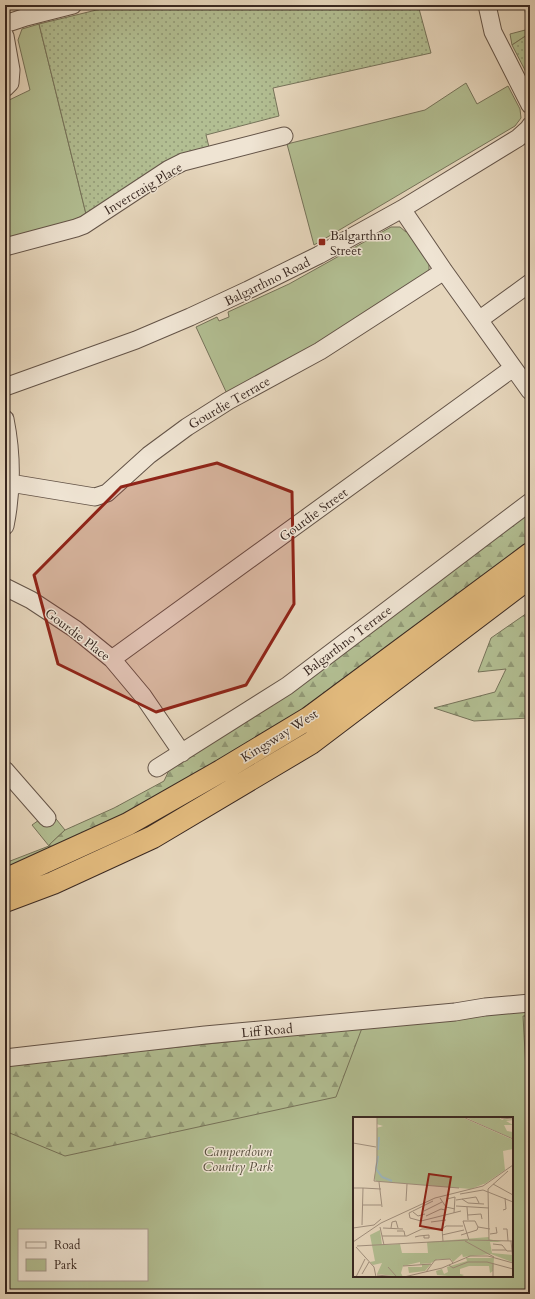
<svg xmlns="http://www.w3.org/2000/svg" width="535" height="1299" font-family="Cardo,serif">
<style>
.green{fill:#b2be92;stroke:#76735a;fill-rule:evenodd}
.forest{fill:url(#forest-firs);stroke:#76735a}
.garden{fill:url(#garden-dots);stroke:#76735a}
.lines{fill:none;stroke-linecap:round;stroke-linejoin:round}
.minor-casing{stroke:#645448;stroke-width:19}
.highway-casing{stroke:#392821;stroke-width:24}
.minor{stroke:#efe4d3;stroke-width:17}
.highway{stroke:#e3bb7e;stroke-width:22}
.marked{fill:#8f2418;fill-opacity:0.2;stroke:#8f2418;stroke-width:3;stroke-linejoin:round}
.poi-dot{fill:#8f2418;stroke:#efe4d3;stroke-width:1.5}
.labels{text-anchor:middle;stroke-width:3;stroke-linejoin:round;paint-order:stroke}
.street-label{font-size:13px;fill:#392821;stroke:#efe4d3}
.poi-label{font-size:13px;fill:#392821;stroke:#efe4d3;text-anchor:start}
.park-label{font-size:13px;font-style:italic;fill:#574e3d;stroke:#efe4d3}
.inset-river{fill:none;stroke:#9db6bd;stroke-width:2}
.inset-road{fill:none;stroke:#a1907e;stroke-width:1}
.view{fill:#8f2418;fill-opacity:0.15;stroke:#8f2418;stroke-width:2}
.inset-edge{fill:none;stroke:#392821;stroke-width:2}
</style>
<defs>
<pattern id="forest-firs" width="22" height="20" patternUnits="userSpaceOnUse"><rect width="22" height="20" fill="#b2be92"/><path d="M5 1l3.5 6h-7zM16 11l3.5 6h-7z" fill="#929a77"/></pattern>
<pattern id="garden-dots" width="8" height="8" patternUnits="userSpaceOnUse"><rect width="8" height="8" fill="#b2be92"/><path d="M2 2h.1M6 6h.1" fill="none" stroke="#929a77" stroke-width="1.8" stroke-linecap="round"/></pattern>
</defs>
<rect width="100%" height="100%" fill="#e6d6bc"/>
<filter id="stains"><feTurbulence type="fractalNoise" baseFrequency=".005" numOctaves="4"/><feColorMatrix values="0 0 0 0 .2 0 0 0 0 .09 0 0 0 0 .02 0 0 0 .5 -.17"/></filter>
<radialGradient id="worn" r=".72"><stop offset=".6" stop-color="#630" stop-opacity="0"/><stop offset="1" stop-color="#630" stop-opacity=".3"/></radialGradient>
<path class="green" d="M 530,10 L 530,33 L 512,45 L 510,34 L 529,29 L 525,11 Z
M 39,24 L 86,214 L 67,223 L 5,239 L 5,102 L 30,90 L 18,40 L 22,29 Z
M 466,83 L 477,104 L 508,86 L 520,109 L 521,118 L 515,126 L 314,245 L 287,144 L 425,110 Z
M 391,227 L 400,227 L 406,232 L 409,230 L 429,260 L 429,269 L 428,277 L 318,346 L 228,396 L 196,327 L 217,317 L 219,321 L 229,317 L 228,312 L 289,284 Z
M 52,814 L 65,830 L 49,845 L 52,850 L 5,869 L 5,863 L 49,846 L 32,825 L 39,820 Z
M 530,1005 L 530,1294 L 5,1294 L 5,1078 L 231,1042 L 464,1017 ZM 354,1118 L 512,1118 L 512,1276 L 354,1276 ZM 19,1230 L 147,1230 L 147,1280 L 19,1280 Z"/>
<path class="forest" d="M 530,508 L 530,542 C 427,618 326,697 218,764 C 164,796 108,824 52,850 L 49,845 L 65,830 L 114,808 L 164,781 L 171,766 Z
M 530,611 L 529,718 L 474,721 L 434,708 L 495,692 L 506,669 L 478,672 L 491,638 Z
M 530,1015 L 530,1070 L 526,1070 L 523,1016 Z
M 362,1028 L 336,1097 L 65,1156 L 5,1131 L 5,1065 Z"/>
<path class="garden" d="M 117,5 L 418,5 L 431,53 L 273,88 L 279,116 L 206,135 L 209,147 L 86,214 L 39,24 Z
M 530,33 L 530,73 L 527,74 L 512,45 Z"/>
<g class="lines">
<g class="minor-casing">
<path id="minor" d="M 487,5 L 493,32 L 530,105
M 11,22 L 26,17 L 73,5
M 5,36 L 11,70 L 10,83 L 5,88
M 402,209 L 444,271 L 530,391
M 5,247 L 76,228 L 84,225 L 169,169 L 183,162 L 284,136
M 479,320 L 530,283
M 5,387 L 136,340 L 190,317 L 248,290 L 319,255 L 402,209 L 518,138 L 529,128 L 530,126
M 5,419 C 12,454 12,491 5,526
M 10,483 L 95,497 L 107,493 L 149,455 L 187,427 L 228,401 L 320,351 L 444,271
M 5,587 L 31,600 L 75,629 L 112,659 L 143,696 L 182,753
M 112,659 L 513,368
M 157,768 L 287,686 L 530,502
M 5,770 L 47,818
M 5,1058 L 205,1035 L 455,1012 L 485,1007 L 530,1003"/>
</g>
<g class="highway-casing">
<path id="highway" d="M 5,880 L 128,824 L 221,771 L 309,718 L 530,554
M 5,901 L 53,883 L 153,837 L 311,743 L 530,577"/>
</g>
<use href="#minor" class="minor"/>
<use href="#highway" class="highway"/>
</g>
<path class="marked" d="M 217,463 L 292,492 L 294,604 L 246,685 L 156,712 L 58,664 L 34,575 L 121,487 Z"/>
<rect class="poi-dot" x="318" y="238" width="8" height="8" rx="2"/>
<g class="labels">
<g class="street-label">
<text transform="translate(143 188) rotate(-31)" y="5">Invercraig Place</text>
<text transform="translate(267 281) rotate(-26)" y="5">Balgarthno Road</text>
<text transform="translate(229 402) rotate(-30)" y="5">Gourdie Terrace</text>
<text transform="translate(313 514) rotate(-36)" y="5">Gourdie Street</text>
<text transform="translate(78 634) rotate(37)" y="5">Gourdie Place</text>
<text transform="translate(347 640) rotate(-37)" y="5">Balgarthno Terrace</text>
<text transform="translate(279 735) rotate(-32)" y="5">Kingsway West</text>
<text transform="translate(267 1030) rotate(-5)" y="5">Liff Road</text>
</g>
<g class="poi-label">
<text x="330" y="240">Balgarthno<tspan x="330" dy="15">Street</tspan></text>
</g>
<g class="park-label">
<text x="238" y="1156">Camperdown<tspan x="238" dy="15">Country Park</tspan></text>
</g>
</g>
<g transform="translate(353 1117)">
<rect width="160" height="160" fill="#e6d6bc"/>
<path d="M 24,0 L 108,0 L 160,23 L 160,32 L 150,34 L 152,53 L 133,66 L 118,72 L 23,64 L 24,11 L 31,9 L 24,7 ZM 112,0 L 146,0 L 149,3 L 151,2 L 160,3 L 153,4 L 160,8 L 151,8 L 154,14 L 160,15 L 160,22 ZM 27,113 L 29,128 L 47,127 L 49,136 L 75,136 L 74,125 L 136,120 L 136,122 L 149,125 L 137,125 L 139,136 L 159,138 L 159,145 L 138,137 L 110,140 L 109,137 L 100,145 L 98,142 L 85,142 L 78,146 L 67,147 L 67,145 L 50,149 L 48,156 L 50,160 L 24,157 L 29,146 L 20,148 L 17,145 L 22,144 L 17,118 ZM 113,141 L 141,141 L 140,154 L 137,156 L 136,149 L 116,149 L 107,152 L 107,157 L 111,158 L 107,160 L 84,158 L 83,154 L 89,152 L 91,157 L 95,155 L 94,150 L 114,144 ZM 69,147 L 78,147 L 72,154 L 56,156 L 55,150 L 69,150 Z" fill="#b2be92"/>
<path d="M 24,0 L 32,0 L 32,5 L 59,3 L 55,9 L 63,7 L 63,3 L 60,3 L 65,1 L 66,8 L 59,12 L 43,17 L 28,18 L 29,48 L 26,54 L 28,58 L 45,63 L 56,63 L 59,61 L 75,66 L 75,68 L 23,64 L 21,61 L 24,48 L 24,11 L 31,9 L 24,7 ZM 100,0 L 108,0 L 160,23 L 160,29 L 132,21 L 133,66 L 115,71 L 82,69 L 83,66 L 110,68 L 108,54 L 106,56 L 107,51 L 110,53 L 113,68 L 125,66 L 128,52 L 109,44 L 126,42 L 127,23 L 121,17 L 122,14 ZM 72,17 L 69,26 L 75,35 L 48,32 L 46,46 L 38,43 L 41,33 L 46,32 L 44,28 ZM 31,22 L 41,25 L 32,29 L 40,30 L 33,40 L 34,48 L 54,52 L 70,52 L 72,60 L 44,51 L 43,55 L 52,59 L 32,54 ZM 76,35 L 103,39 L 109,42 L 106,45 L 98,44 ZM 52,140 L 55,142 L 76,141 L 50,143 L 51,149 L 46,146 L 45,153 L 43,148 L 40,149 L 43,143 Z" fill="#b2be92"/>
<path class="inset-river" d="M 25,33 L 26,20M 25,39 L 23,52 L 29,60 L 39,64"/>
<path class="inset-road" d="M 24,0 L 24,44 L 21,64 L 106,71M 110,0 L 160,22M 148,1 L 160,2M 0,26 L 23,30M 26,65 L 29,90M 140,67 L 160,78M 0,71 L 10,71 L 9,108M 10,71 L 28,72M 107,77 L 130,73 L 160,85M 87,81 L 93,90 L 102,92M 94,82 L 102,80 L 101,96M 109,82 L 115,86 L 131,87M 103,83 L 123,80 L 126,86M 53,84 L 54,67M 80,84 L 56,96 L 57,101 L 68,104 L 108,94M 10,88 L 28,88M 103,89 L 136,91M 114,90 L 115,103M 150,93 L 153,92 L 152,81M 71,94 L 89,85M 60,95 L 65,99 L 72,97M 115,98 L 128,97 L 129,102M 73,99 L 88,92 L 92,93M 160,100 L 160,117M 78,105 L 93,103M 27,110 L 31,128M 0,111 L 21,108 L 28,102M 30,111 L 50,112M 38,111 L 39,105 L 43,104 L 45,111M 89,112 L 93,109 L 110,109M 89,112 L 90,124M 150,112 L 154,112 L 155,124M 44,114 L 51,114 L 52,119M 137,117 L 144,116 L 143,110M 89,118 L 111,113M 108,118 L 124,113 L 125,110 L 137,112M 29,119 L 54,119 L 69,112 L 89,112M 62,120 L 66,119 L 76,118 L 76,121 L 71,121 L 71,118M 116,123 L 160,124M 116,123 L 110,104 L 122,104 L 125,110M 136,123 L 135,72 L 155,54M 112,124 L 141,140M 158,124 L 160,144M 0,125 L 28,106 L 82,81 L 130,69 L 160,48M 140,127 L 149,128 L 154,134 L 159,134M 4,129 L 115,123M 3,130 L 21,150 L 23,160M 139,133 L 153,133M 96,148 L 100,151 L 115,145 L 134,145 L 160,152M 50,149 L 78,147M 35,150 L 43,159M 73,155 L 82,143 L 97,142 L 100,146M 9,157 L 16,145M 24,158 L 45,160M 3,160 L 12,142M 51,160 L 89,151 L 117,139 L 135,139 L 160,146M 140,160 L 140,146"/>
<path class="view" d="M 76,57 L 98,60 L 89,113 L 67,109 Z"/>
<rect width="160" height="160" class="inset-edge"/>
</g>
<rect width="535" height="1299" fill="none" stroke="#e6d6bc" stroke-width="20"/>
<rect x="6" y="6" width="523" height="1287" fill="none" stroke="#392821" stroke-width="2"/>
<rect x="10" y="10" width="515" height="1279" fill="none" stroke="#392821"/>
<rect x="18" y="1229" width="130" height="52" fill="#efe4d3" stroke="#a6998c"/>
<rect x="26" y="1242" width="20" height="6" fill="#efe4d3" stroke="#a6998c"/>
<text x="54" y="1249" font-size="12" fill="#392821">Road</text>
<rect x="26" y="1259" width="20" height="12" fill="#b2be92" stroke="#a6998c"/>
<text x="54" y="1269" font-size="12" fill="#392821">Park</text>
<rect width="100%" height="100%" filter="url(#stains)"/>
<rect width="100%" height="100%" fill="url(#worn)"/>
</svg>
